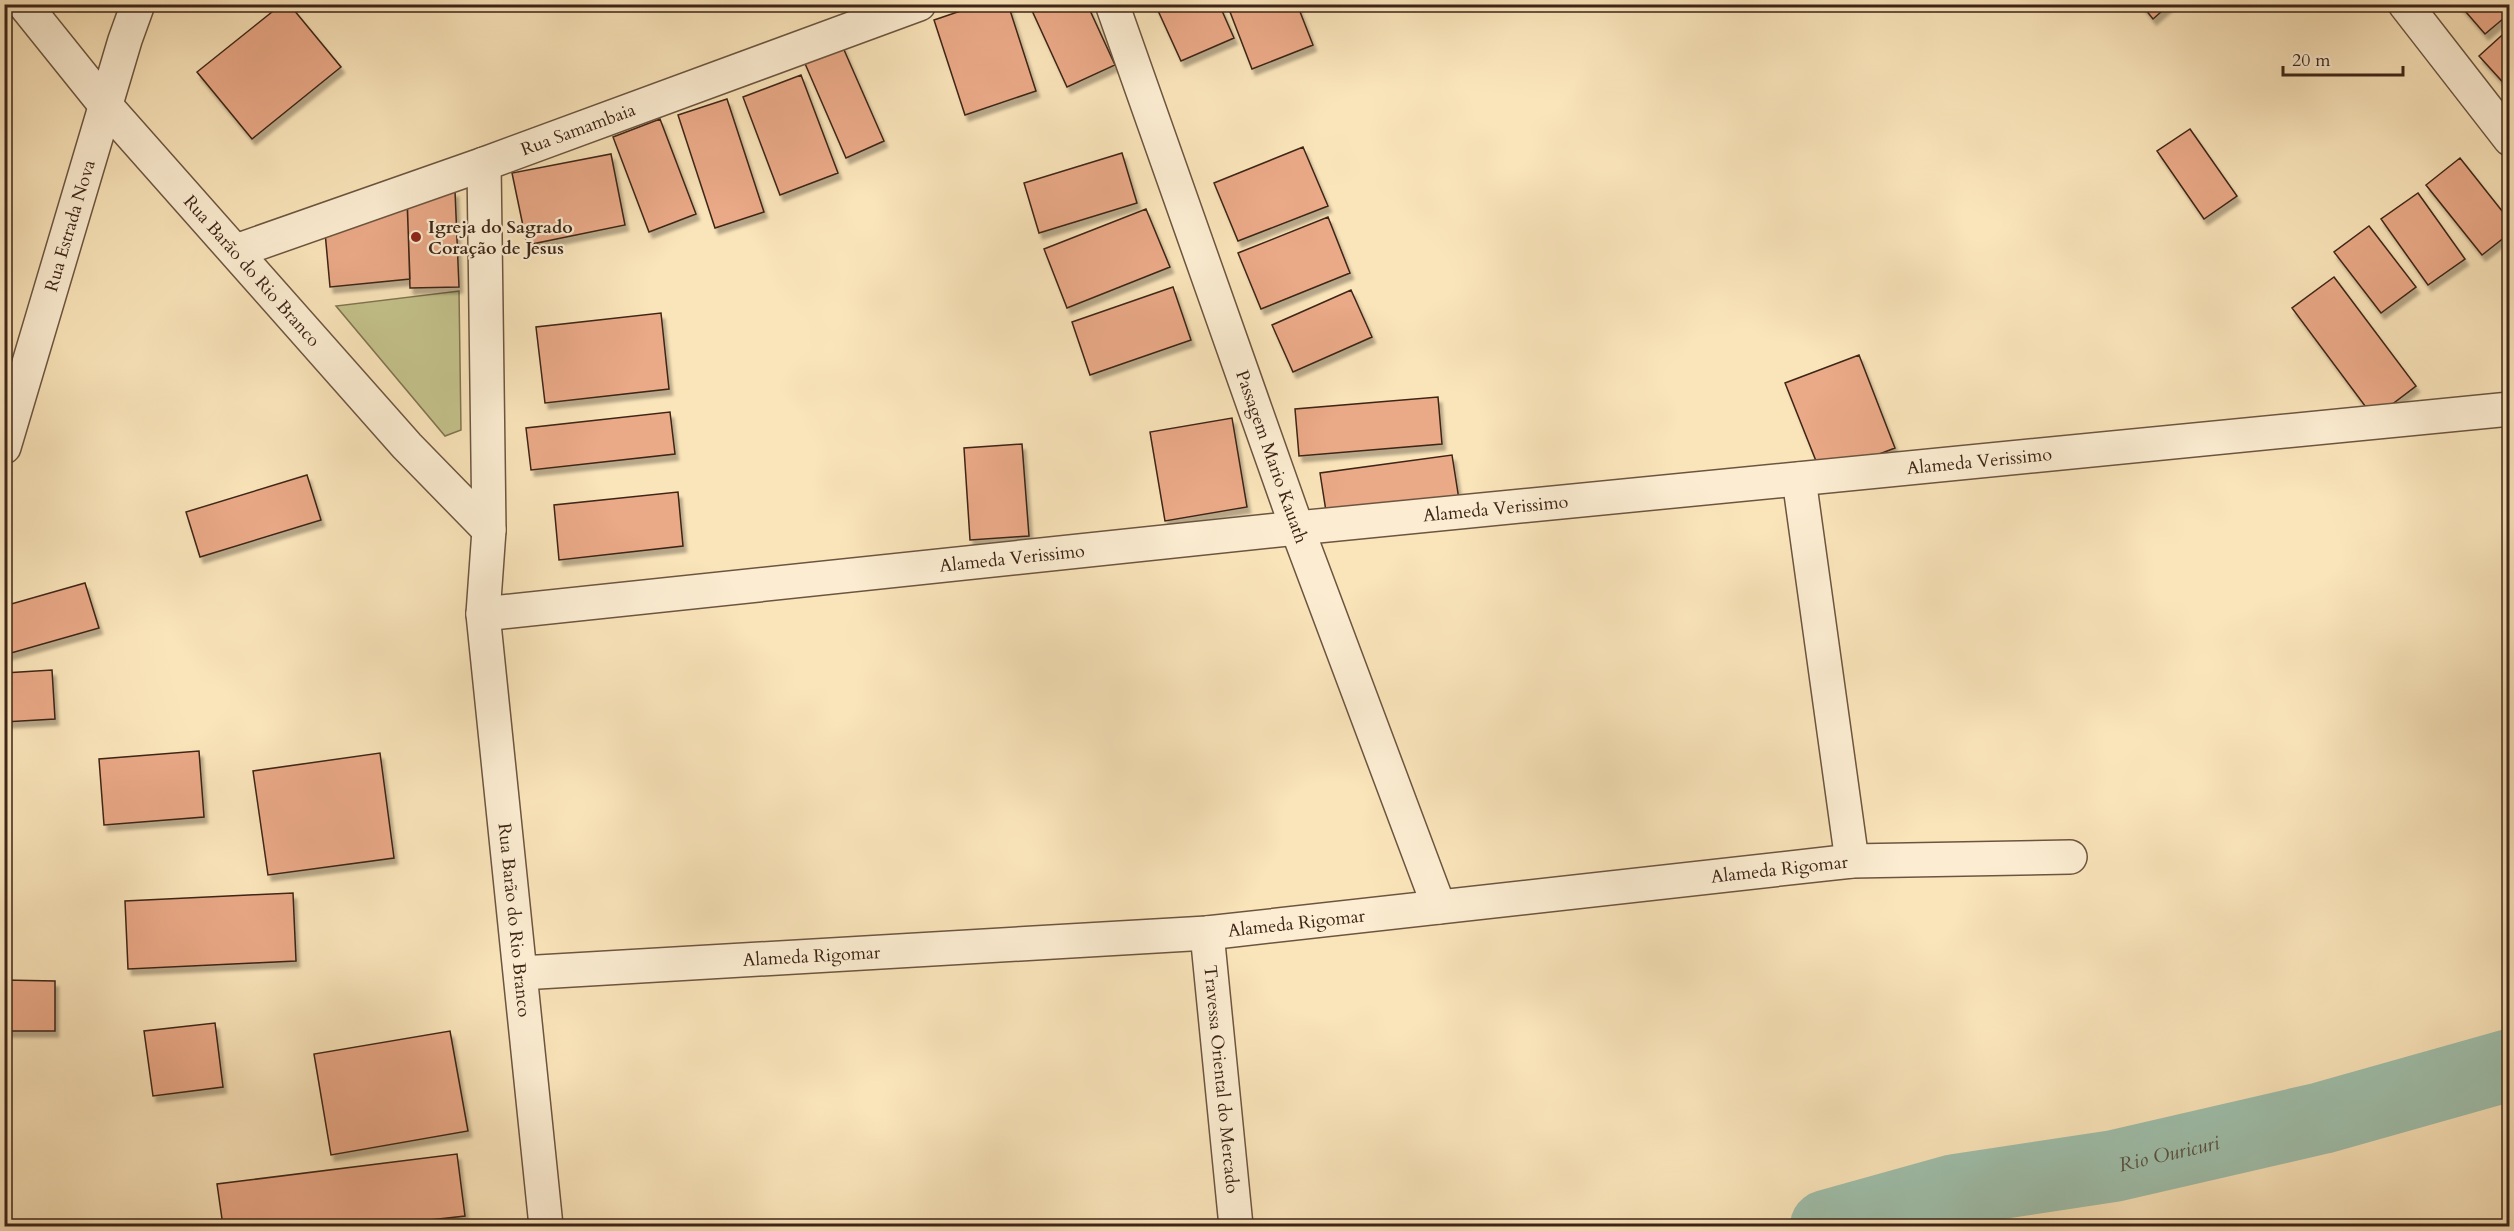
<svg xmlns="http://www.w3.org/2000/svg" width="2514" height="1231" font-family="Cardo,serif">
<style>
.green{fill:#c4c28b;stroke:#807451;stroke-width:1.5}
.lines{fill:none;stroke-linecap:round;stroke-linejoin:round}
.river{stroke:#9fbfab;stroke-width:72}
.building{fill:#eaa987;stroke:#3d2517;stroke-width:1.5;filter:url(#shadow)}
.minor-casing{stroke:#6c5540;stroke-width:36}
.minor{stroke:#fcedd2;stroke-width:33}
.poi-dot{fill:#8f2418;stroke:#fcedd2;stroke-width:2}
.labels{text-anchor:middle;stroke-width:4.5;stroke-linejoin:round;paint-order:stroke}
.street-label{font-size:18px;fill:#3d2517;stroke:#fcedd2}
.poi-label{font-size:18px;font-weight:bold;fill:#3d2517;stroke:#fcedd2;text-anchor:start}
.water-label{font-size:20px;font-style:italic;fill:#5a5343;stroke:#fcedd2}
</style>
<defs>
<filter id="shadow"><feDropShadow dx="3.5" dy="6" stdDeviation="1.5" flood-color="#0004"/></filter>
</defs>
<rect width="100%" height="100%" fill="#fae4ba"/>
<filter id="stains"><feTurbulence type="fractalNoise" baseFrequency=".00333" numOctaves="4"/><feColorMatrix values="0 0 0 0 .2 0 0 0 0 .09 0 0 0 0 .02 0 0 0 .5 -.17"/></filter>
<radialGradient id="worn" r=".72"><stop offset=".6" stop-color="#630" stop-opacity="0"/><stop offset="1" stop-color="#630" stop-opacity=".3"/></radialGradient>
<path class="green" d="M 459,291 L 461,430 L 445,436 L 336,306 Z"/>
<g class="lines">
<path class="river" id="s1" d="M 1826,1226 L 1955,1190 L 2114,1166 L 2322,1118 L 2510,1065"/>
</g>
<path class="building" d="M 282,4 L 289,4 L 341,67 L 252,139 L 197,72 Z
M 981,4 L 1008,4 L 1036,91 L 965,115 L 934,20 Z
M 1029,4 L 1087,4 L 1115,65 L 1067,87 Z
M 1155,4 L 1219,4 L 1234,38 L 1181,61 Z
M 1227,4 L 1297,4 L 1313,45 L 1252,69 Z
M 2141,4 L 2170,4 L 2153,19 Z
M 2459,4 L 2510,4 L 2510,13 L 2485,34 Z
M 2510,28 L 2510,89 L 2509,89 L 2479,56 Z
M 841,43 L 884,141 L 846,158 L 803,59 Z
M 801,75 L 838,173 L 780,195 L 743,97 Z
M 727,99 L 764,212 L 715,228 L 678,115 Z
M 660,119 L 696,214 L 649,232 L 613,137 Z
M 2190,129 L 2237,196 L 2204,219 L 2157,151 Z
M 1303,147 L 1328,206 L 1238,241 L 1214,183 Z
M 1122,153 L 1137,203 L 1039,233 L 1024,183 Z
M 611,154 L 625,225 L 527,245 L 512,173 Z
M 2460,158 L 2510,221 L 2510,233 L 2482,255 L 2426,185 Z
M 455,191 L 459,287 L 410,288 L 407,193 Z
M 2418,193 L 2465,259 L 2428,285 L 2381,219 Z
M 407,200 L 410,279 L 330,287 L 324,221 Z
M 1146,209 L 1170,267 L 1067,308 L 1044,249 Z
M 1328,217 L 1350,273 L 1261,309 L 1238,253 Z
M 2369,226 L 2416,287 L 2381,313 L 2334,252 Z
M 2334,277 L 2416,386 L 2374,418 L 2292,308 Z
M 1173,287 L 1191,340 L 1090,375 L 1072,322 Z
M 1351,290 L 1372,337 L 1293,372 L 1272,325 Z
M 661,313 L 669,389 L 545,403 L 536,327 Z
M 1859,355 L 1895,448 L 1822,476 L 1785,383 Z
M 1438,397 L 1442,444 L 1299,456 L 1295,409 Z
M 670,412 L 675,454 L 531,470 L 526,428 Z
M 1232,418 L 1247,507 L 1165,521 L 1150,432 Z
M 1022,444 L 1029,536 L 970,540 L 964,448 Z
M 1452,455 L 1460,506 L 1328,524 L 1320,473 Z
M 307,475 L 321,520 L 200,557 L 186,512 Z
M 678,492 L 683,546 L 559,560 L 554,505 Z
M 85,583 L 99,628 L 4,655 L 4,606 Z
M 52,670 L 55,719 L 4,722 L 4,673 Z
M 199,751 L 204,817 L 104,825 L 99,759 Z
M 380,753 L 394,858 L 268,875 L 253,771 Z
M 293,893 L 296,961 L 128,969 L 125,901 Z
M 4,980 L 55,981 L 55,1031 L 4,1031 Z
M 215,1023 L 223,1087 L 153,1096 L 144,1031 Z
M 450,1031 L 468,1131 L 331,1155 L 314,1054 Z
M 457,1154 L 465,1216 L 376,1226 L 223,1226 L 217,1184 Z"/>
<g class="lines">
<g class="minor-casing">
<g id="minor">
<path id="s2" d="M 24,4 L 106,106 L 407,446 L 489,530"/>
<path id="s3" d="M 1112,4 L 1297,528 L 1439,907"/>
<path d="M 2405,4 L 2510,139"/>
<path id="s4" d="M 484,164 L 489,530 L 483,614 L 546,1226"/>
<path id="s5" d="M 236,251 L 484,164 L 919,4"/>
<path id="s6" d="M 4,447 L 125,40 L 138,4"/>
<path d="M 1799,479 L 1852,861"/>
<path id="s7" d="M 483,614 L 1297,528 L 2510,409"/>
<path id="s8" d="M 1207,933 L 1236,1226"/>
<path id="s9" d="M 521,973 L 1207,933 L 1852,861 L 2070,857"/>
</g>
</g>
<use href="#minor" class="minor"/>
</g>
<circle class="poi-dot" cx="416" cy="237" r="6"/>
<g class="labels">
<g class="street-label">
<text dy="6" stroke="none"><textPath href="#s5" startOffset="363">Rua Samambaia</textPath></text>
<text dy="6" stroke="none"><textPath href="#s6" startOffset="231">Rua Estrada Nova</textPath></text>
<text dy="6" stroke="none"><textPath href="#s2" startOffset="351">Rua Barão do Rio Branco</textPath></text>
<text dy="6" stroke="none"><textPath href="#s3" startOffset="480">Passagem Mario Kauath</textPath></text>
<text dy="6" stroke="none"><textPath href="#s7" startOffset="1504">Alameda Verissimo</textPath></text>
<text dy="6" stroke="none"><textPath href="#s7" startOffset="1018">Alameda Verissimo</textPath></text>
<text dy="6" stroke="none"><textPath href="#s7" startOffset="532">Alameda Verissimo</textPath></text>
<text dy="6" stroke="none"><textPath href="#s9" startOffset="1263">Alameda Rigomar</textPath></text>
<text dy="6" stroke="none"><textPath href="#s4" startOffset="758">Rua Barão do Rio Branco</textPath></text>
<text dy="6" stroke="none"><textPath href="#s9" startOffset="777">Alameda Rigomar</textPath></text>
<text dy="6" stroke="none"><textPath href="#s9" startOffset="291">Alameda Rigomar</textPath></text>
<text dy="6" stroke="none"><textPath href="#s8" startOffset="147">Travessa Oriental do Mercado</textPath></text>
</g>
<g class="poi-label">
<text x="428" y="233">Igreja do Sagrado<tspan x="428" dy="21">Coração de Jesus</tspan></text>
</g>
<g class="water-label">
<text dy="7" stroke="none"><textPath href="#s1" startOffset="351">Rio Ouricuri</textPath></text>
</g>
</g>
<rect width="2514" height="1231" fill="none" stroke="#fae4ba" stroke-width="24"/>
<rect x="6" y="6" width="2502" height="1219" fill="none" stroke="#3d2517" stroke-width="3"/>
<rect x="12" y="12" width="2490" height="1207" fill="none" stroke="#3d2517" stroke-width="1.5"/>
<path d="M2283 66v9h120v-9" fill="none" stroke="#3d2517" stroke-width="3"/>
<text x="2292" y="66" font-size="18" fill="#3d2517" stroke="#fcedd2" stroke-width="4.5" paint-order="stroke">20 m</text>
<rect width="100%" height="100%" filter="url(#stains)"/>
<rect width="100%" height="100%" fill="url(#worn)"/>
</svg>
